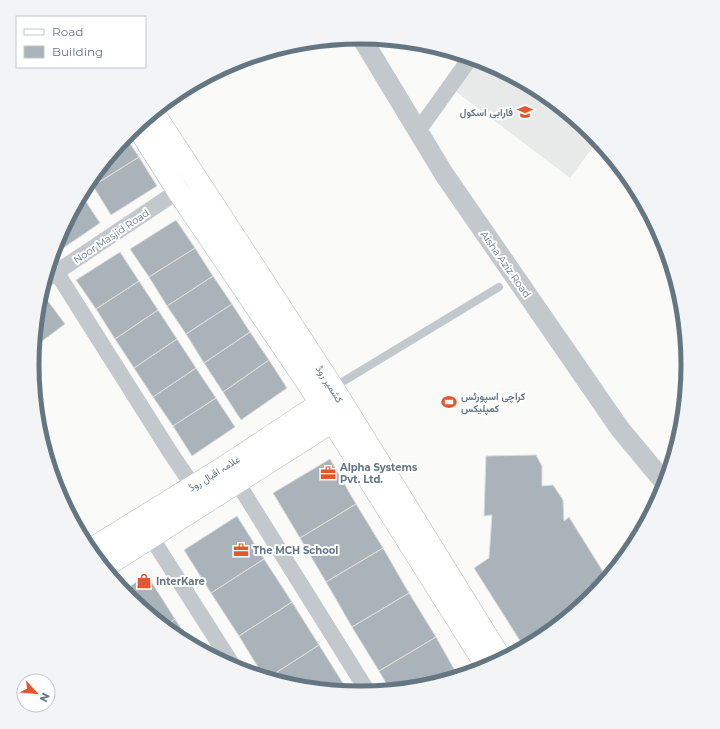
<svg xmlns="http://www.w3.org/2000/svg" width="720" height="729" font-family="Montserrat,Vazirmatn,sans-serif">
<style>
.built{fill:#e8e9e9}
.building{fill:#aab3b9;stroke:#dcdcda}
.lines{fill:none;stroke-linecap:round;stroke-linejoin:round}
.secondary-casing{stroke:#b3babf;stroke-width:23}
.service{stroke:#c3c8cc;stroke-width:8}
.minor{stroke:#c3c8cc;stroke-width:16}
.tertiary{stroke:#c3c8cc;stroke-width:20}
.secondary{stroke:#fff;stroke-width:22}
.labels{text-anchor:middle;stroke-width:4;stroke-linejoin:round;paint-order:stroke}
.poi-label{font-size:10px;font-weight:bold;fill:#657683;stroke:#fff;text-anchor:start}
.street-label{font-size:10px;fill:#657683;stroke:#fff}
.rim{fill:none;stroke:#657683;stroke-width:5}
</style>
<rect width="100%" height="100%" fill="#fafaf8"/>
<path class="built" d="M 471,57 L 486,62 L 542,92 L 592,133 L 598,140 L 570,178 L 450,87 Z"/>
<path class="building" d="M 125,136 L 139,157 L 93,186 L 89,180 Z
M 139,157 L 157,186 L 111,215 L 93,186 Z
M 81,194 L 100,223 L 56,253 L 54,250 L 57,239 Z
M 176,220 L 195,248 L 149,277 L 130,249 Z
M 195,248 L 213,276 L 167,306 L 149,277 Z
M 120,252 L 139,281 L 96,309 L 76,280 Z
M 213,276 L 232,304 L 186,334 L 167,306 Z
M 139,281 L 158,310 L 115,339 L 96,309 Z
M 45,297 L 65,324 L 34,347 L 38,302 Z
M 232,304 L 250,332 L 204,363 L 186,334 Z
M 158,310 L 177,339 L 134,368 L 115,339 Z
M 250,332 L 269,360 L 223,392 L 204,363 Z
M 177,339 L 196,368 L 153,397 L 134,368 Z
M 269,360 L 287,388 L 241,420 L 223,392 Z
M 196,368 L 216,398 L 173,426 L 153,397 Z
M 216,398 L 235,427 L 192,456 L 173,426 Z
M 536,455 L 542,466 L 542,486 L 553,485 L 563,500 L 564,521 L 569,517 L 607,578 L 592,597 L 542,637 L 524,647 L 474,568 L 489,558 L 492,515 L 484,516 L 486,456 Z
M 330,459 L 356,504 L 300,538 L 273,493 Z
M 356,504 L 383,548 L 326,582 L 300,538 Z
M 237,516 L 264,559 L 211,593 L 184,550 Z
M 383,548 L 409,593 L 352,627 L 326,582 Z
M 264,559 L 292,602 L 239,636 L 211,593 Z
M 147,575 L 175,619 L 165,626 L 128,596 L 123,591 Z
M 409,593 L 436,637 L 379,671 L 352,627 Z
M 292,602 L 319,645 L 268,678 L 264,677 L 239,636 Z
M 175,619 L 192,645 L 178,637 L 165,626 Z
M 436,637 L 458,676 L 424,686 L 390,690 L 379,671 Z
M 319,645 L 346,688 L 341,691 L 296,686 L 268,678 Z"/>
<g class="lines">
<g class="secondary-casing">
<path id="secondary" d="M 153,112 L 333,388 L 501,659
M 137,126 L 178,191 L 321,403 L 487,667
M 90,550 L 226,466 L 321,403
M 104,567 L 344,414"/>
</g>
<path class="service" d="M 334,387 L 499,287"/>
<path class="minor" d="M 418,131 L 471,57
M 50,262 L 170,452 L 193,486
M 45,280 L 178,191
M 232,474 L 368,692
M 151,537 L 234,667"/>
<path class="tertiary" d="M 361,37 L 444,174 L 620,429 L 665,483"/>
<use href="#secondary" class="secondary"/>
</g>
<defs>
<g id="school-bare" transform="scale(1.2)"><path d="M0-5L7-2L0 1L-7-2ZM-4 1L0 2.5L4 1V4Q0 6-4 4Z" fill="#e4572e" stroke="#fff" stroke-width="2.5" paint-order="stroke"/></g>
<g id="stadium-bare" transform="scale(1.2)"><path d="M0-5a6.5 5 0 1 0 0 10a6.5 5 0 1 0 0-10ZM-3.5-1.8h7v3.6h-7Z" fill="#e4572e" stroke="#fff" stroke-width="2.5" paint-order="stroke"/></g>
<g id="office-bare" transform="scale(1.2)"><path d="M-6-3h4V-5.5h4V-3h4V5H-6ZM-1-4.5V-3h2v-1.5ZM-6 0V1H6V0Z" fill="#e4572e" stroke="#fff" stroke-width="2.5" paint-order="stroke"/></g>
<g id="shop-bare" transform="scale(1.2)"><path d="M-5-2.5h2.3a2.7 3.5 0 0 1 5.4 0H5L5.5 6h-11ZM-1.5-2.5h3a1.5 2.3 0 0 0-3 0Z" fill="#e4572e" stroke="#fff" stroke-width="2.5" paint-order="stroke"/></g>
</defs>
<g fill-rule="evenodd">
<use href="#school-bare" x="525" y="112"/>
<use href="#stadium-bare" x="449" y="402"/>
<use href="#office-bare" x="328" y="473"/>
<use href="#office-bare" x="241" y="550"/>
<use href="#shop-bare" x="144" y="581"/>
</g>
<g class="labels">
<g class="poi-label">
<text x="513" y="116" text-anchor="end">فارابی اسکول</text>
<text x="461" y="400">کراچی اسپورٹس<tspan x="461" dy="12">کمپلیکس</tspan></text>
<text x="340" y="471">Alpha Systems<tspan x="340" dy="12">Pvt. Ltd.</tspan></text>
<text x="253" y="554">The MCH School</text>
<text x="156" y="585">InterKare</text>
</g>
<g class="street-label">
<text transform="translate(111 236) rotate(-34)" y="4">Noor Masjid Road</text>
<text transform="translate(506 264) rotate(55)" y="4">Aisha Aziz Road</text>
<text transform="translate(330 384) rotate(58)" y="4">کشمیر روڈ</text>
<text transform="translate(214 473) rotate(-32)" y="4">علامہ اقبال روڈ</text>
</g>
</g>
<path d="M0 0H720V729H0ZM39 365a321 321 0 1 1 642 0a321 321 0 1 1-642 0Z" fill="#f3f4f5" fill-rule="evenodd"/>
<path class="rim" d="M39 365a321 321 0 1 1 642 0a321 321 0 1 1-642 0Z"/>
<rect x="16" y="16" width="130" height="52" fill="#ffffff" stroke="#c1c8cd"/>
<rect x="24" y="29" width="20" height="6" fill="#ffffff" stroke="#c1c8cd"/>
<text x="52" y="36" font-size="12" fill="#657683">Road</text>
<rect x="24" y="46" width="20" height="12" fill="#aab3b9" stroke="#c1c8cd"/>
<text x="52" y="56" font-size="12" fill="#657683">Building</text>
<g transform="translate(36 693) rotate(117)"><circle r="19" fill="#ffffff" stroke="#c1c8cd"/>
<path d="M0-3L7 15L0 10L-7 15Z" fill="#e4572e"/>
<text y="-6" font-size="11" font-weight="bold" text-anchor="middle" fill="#657683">N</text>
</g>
</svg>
